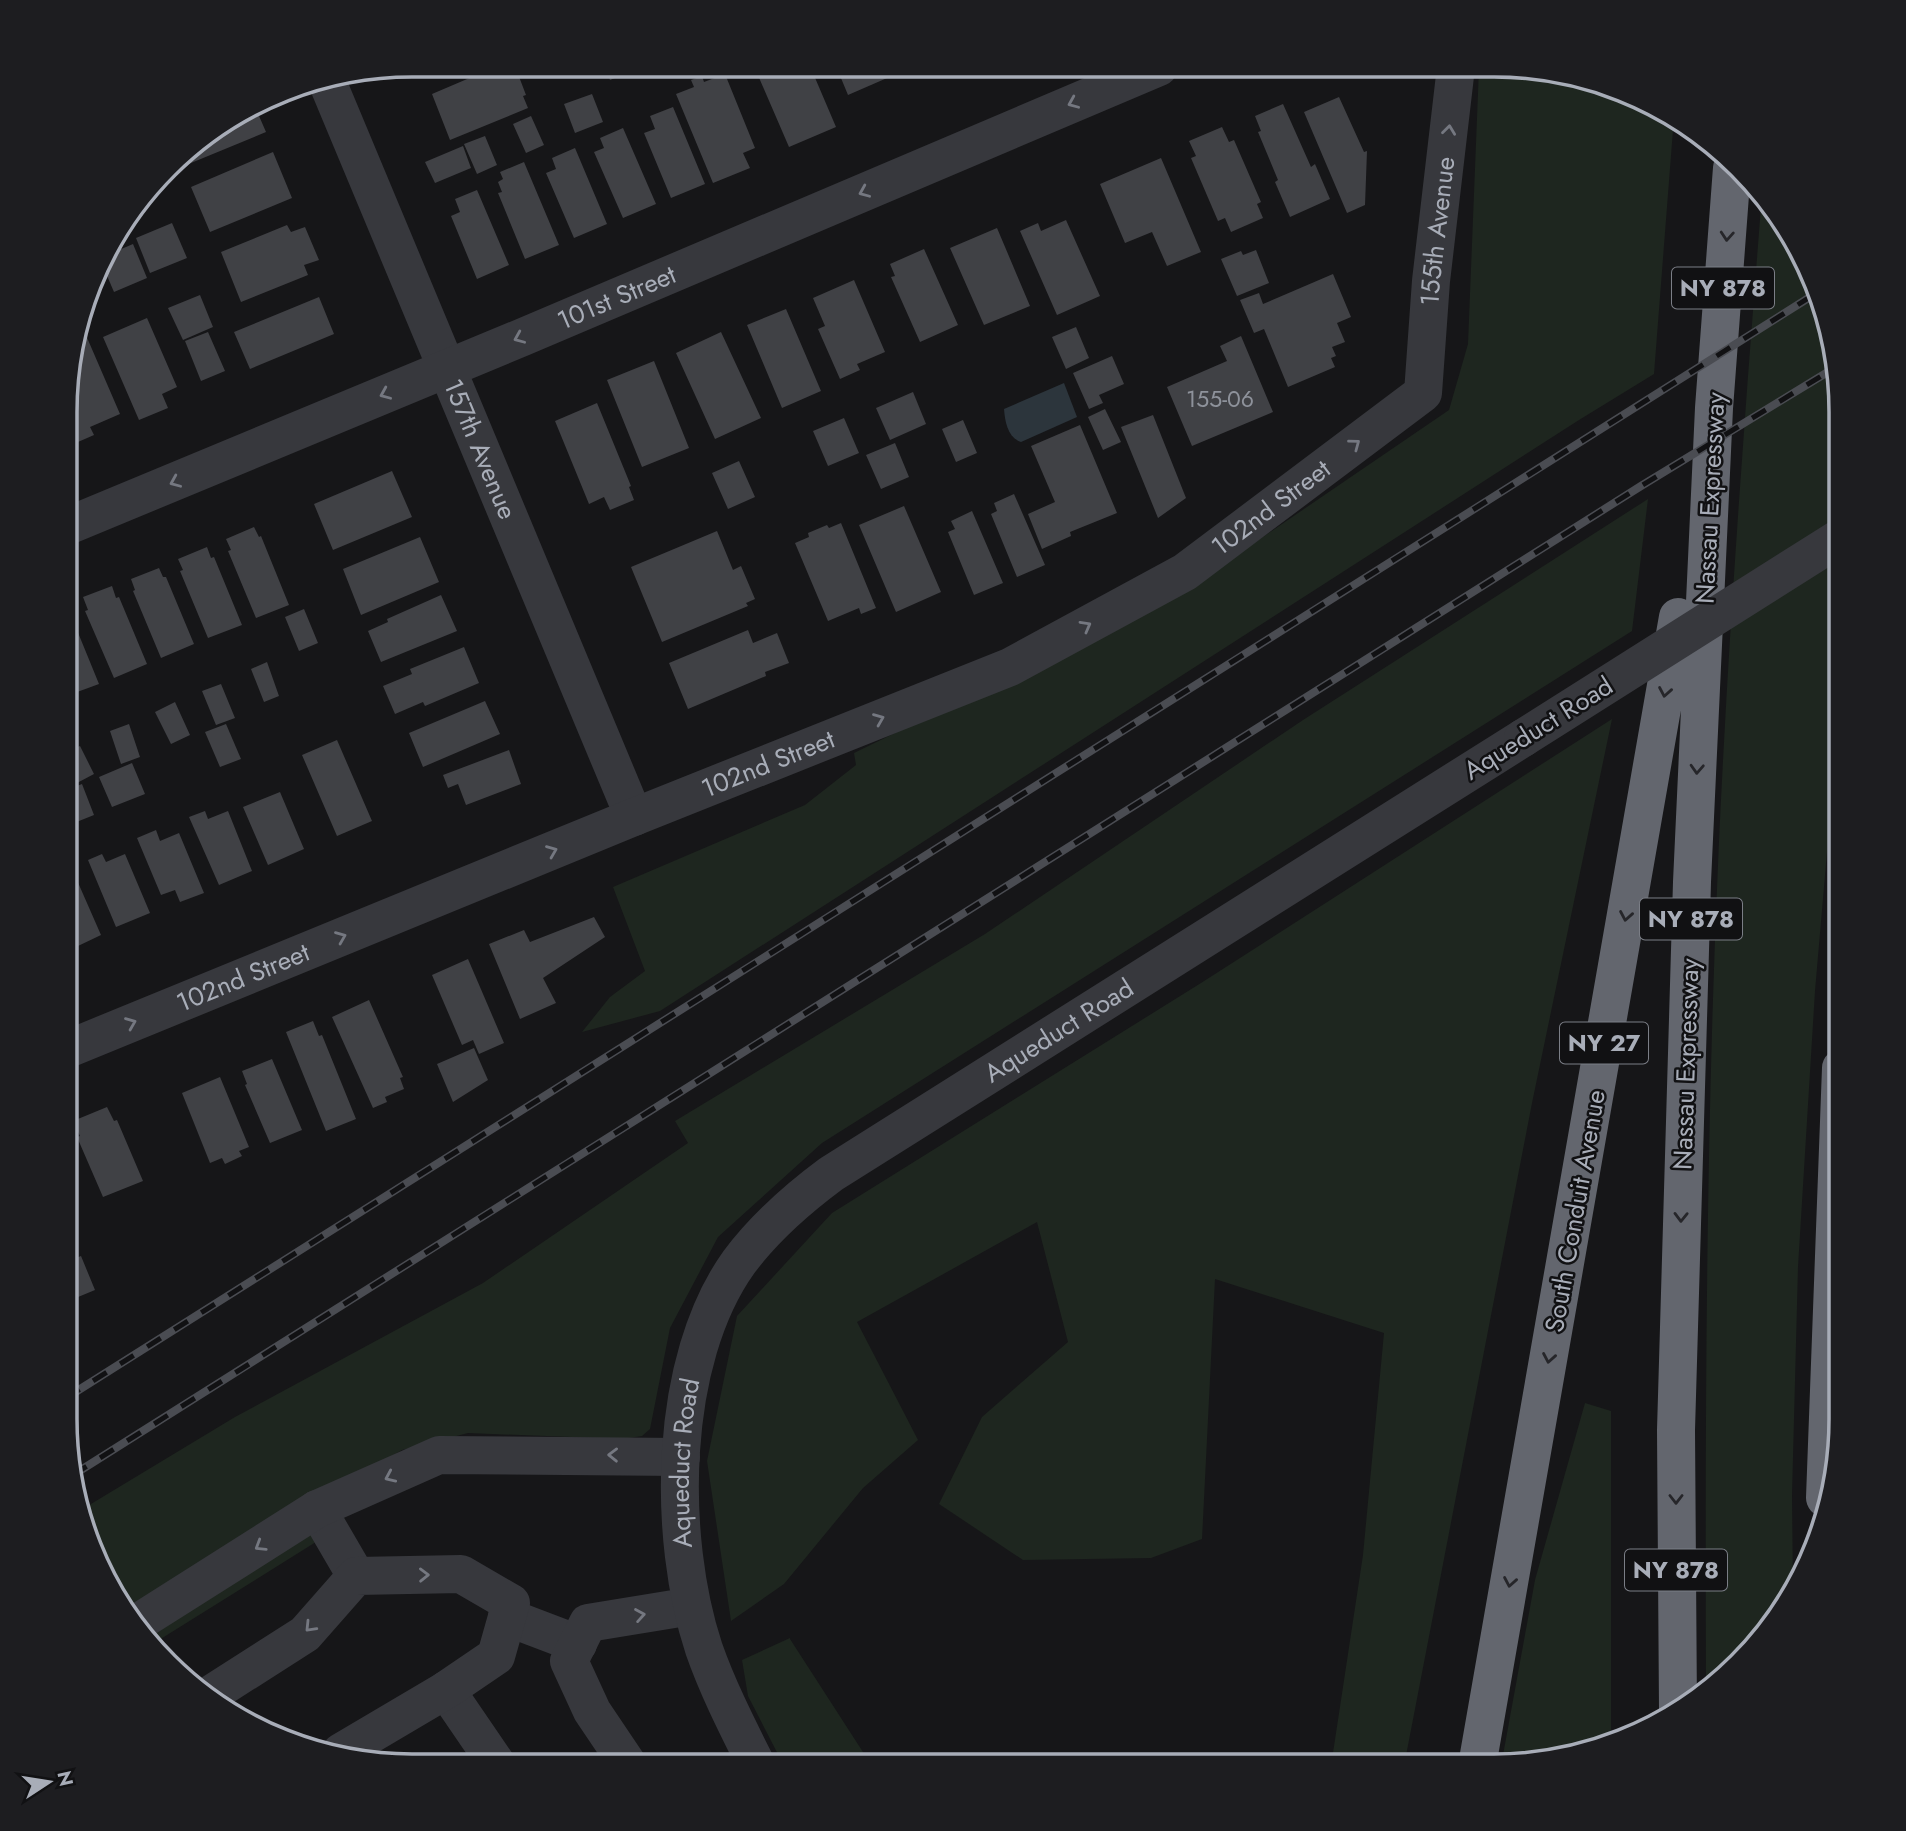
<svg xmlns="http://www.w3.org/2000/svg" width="1906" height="1831" font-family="Jost,sans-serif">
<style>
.green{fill:#1e261f}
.water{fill:#2c353c}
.building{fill:#404145}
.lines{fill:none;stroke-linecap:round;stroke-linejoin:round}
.minor{stroke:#37383d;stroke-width:38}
.highway{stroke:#63666e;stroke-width:38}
.rail-casing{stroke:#4a4c52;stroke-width:8}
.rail{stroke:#111113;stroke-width:5;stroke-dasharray:16;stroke-linecap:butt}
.minor-bridge{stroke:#37383d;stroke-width:38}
.oneway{stroke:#757881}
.oneway2{stroke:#26262a}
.labels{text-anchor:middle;stroke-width:5;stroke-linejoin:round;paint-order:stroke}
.number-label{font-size:23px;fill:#8e929b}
.shield{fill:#111113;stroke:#7b7e86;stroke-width:2}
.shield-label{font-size:24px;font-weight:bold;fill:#a8adb8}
.street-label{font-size:26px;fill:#a8adb8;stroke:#111113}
.rim{fill:none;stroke:#a8adb8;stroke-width:3.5}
</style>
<rect width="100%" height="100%" fill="#161618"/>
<path class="green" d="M 1479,68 L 1539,68 L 1667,111 L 1674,117 L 1654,374 L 1579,420 L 660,1011 L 582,1032 L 610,997 L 645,971 L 613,887 L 805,805 L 856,765 L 854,753 L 1178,595 L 1449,410 L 1468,344 Z
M 1762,194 L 1769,200 L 1823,300 L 1841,390 L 1841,690 L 1815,991 L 1798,1267 L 1792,1495 L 1793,1591 L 1755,1648 L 1706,1694 C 1705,1410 1706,1125 1719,841 C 1729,625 1745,410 1762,194 Z
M 1648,499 L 1632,631 L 822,1143 L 718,1237 L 670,1328 L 650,1429 L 642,1436 L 623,1439 L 468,1433 L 402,1450 L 324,1495 L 343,1525 L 151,1645 L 137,1631 L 91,1551 L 81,1510 L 235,1417 L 483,1283 L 688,1143 L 675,1121 L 985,934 L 1303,720 Z
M 1612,719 L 1532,1103 L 1404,1766 L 1331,1766 L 1363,1555 L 1384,1333 L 1215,1279 L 1202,1539 L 1151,1558 L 1023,1560 L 939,1504 L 982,1417 L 1068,1342 L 1037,1222 L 857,1322 L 918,1440 L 863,1488 L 784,1584 L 731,1621 L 707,1461 L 737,1316 L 832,1213 L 1201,983 Z
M 1585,1403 L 1611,1411 L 1611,1744 L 1516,1766 L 1501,1766 L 1535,1580 Z
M 790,1638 L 790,1639 L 872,1766 L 784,1766 L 748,1696 L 742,1660 Z"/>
<path class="water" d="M 1064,383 L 1077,417 L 1021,442 C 1008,438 1005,422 1004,409 Z"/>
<path class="building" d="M 419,65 L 443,65 L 422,74 Z
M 500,65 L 510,65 L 514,75 L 518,74 L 526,95 L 523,96 L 528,108 L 450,140 L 432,94 Z
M 604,65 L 627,65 L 630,72 L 610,80 Z
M 754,66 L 810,66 L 836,127 L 789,147 Z
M 836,66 L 890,66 L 894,75 L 848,95 Z
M 947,66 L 973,66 L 951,75 Z
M 725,74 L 755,148 L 743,153 L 750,168 L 713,183 L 676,94 L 694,87 L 691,80 L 702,76 L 704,82 Z
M 592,94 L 603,122 L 575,133 L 564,104 Z
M 1339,97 L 1364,152 L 1367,151 L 1365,205 L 1347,213 L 1304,112 Z
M 1283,104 L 1311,167 L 1315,164 L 1330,199 L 1290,217 L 1275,182 L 1278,180 L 1258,132 L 1261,131 L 1255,116 Z
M 673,107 L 705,184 L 671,198 L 644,133 L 655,129 L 650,116 Z
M 256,109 L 266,132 L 174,170 L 172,165 L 183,151 Z
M 531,116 L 544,145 L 526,153 L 513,124 Z
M 1222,127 L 1229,142 L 1234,140 L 1261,202 L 1257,204 L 1263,218 L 1231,232 L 1225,218 L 1218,221 L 1191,158 L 1196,156 L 1189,141 Z
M 623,128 L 656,204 L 623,218 L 594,152 L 604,148 L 600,138 Z
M 485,136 L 497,165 L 477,174 L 464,144 Z
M 463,146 L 471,168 L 435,183 L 425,162 Z
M 575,148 L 607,224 L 574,238 L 546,173 L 556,169 L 552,158 Z
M 273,152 L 292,198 L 210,232 L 191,187 Z
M 1161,158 L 1201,252 L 1167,266 L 1152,232 L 1125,243 L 1100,184 Z
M 524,162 L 559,245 L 525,259 L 498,193 L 502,192 L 498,182 L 503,179 L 500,172 Z
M 477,190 L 509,265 L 477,279 L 451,216 L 460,212 L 455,199 Z
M 1066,220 L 1100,296 L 1057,315 L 1020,231 L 1038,223 L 1041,231 Z
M 172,223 L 187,258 L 150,273 L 136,238 Z
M 287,225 L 291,232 L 305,227 L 319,260 L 304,265 L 308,275 L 241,302 L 221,252 Z
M 997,228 L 1030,306 L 984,325 L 950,248 Z
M 133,244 L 147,278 L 114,292 L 102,264 L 105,256 Z
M 924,249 L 958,325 L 920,342 L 891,277 L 895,276 L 890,264 Z
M 1256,250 L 1269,283 L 1237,296 L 1221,259 L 1241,251 L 1243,255 Z
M 1333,274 L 1351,317 L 1337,323 L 1345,342 L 1332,347 L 1336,356 L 1331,358 L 1335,367 L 1288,387 L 1264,329 L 1254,333 L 1240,300 L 1259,293 L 1263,304 Z
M 854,280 L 885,352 L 857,364 L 860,370 L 840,379 L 818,329 L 825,326 L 813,298 Z
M 200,295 L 213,327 L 183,340 L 168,308 Z
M 319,297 L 334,334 L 250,369 L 234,332 Z
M 786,309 L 821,391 L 782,408 L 747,325 Z
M 147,318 L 177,387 L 162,394 L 168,408 L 139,420 L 103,337 Z
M 82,326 L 120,414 L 90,427 L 94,435 L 78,442 L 71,425 L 71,345 L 78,328 Z
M 1076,327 L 1089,358 L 1066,369 L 1052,337 Z
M 208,332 L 225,371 L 201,381 L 185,341 Z
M 721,332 L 761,418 L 715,439 L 676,353 Z
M 1241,336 L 1273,412 L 1192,446 L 1167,387 L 1227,361 L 1220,346 Z
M 1112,356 L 1124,384 L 1099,395 L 1103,403 L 1089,409 L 1073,373 Z
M 654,361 L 689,448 L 642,467 L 607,380 Z
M 913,392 L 926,424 L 890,440 L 876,408 Z
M 597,403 L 631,486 L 629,487 L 634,500 L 610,510 L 604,497 L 589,504 L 555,421 Z
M 1105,409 L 1121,442 L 1103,450 L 1088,417 Z
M 1153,415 L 1186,498 L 1158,518 L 1121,427 Z
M 844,418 L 859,453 L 828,466 L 813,431 Z
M 963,420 L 977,453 L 956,462 L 942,429 Z
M 1080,425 L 1117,513 L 1070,532 L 1071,536 L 1042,549 L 1028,514 L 1055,502 L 1031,446 Z
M 895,443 L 909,477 L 881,489 L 866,455 Z
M 739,461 L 755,497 L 728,509 L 712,473 Z
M 392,471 L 412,517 L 333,550 L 314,504 Z
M 1014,494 L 1045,565 L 1017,577 L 991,514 L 997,511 L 994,503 Z
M 904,506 L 941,592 L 896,612 L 859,525 Z
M 972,511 L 1003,583 L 974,595 L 948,532 L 955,529 L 951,521 Z
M 841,523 L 876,608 L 861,614 L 859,608 L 828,621 L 795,543 L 809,537 L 808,533 L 827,525 L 829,528 Z
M 254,527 L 259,537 L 261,536 L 289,605 L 256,618 L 228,551 L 231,550 L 226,539 Z
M 717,531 L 733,570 L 741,566 L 755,599 L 746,603 L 748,606 L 662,642 L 631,567 Z
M 420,537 L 439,582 L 361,615 L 343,569 Z
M 207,547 L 211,558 L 214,557 L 242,625 L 208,638 L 180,571 L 183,570 L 178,559 Z
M 159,568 L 163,577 L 166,577 L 194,644 L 161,658 L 133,591 L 135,590 L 131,579 Z
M 112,586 L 116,598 L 119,597 L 147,664 L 114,678 L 85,611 L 88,610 L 83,597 Z
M 441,595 L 457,631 L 381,662 L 368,631 L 388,622 L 387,619 Z
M 304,609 L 318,643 L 299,651 L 285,617 Z
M 70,613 L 99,684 L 69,695 Z
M 748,630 L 753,643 L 777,633 L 789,663 L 765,672 L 766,676 L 688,709 L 669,663 Z
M 464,647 L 479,683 L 425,706 L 423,702 L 395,714 L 383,686 L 412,674 L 410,669 Z
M 267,662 L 279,696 L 264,702 L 251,669 Z
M 221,684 L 235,718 L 216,725 L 202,691 Z
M 485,701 L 500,734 L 423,767 L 409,733 Z
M 175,702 L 190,735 L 171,744 L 155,712 Z
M 129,724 L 140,757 L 121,764 L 110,731 Z
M 226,724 L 241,759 L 220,767 L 205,732 Z
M 337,740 L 372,821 L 337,836 L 302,755 Z
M 80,746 L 94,774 L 77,783 L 76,781 L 69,784 L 69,751 Z
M 509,750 L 521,784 L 466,805 L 458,784 L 448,788 L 443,775 Z
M 132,763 L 145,794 L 112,807 L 99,777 Z
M 82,784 L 94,815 L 69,825 L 69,789 Z
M 280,792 L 304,849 L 268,865 L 243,807 Z
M 205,811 L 208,819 L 228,811 L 252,871 L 219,885 L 189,817 Z
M 156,830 L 160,841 L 179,833 L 204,893 L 180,902 L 175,890 L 161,895 L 137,838 Z
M 102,854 L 106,862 L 125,854 L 150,913 L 116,927 L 88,860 Z
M 69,862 L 101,935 L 78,946 L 70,930 L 68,931 Z
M 594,917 L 605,937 L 543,978 L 556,1003 L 520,1019 L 489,944 L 524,930 L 530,942 Z
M 468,959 L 504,1043 L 479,1054 L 473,1040 L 462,1045 L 432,975 Z
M 369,1000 L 403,1077 L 400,1078 L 404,1089 L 385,1097 L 387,1102 L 373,1108 L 332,1017 Z
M 313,1021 L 319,1036 L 322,1035 L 356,1119 L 326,1131 L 286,1032 Z
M 474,1048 L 488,1080 L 453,1102 L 437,1064 Z
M 272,1059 L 302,1130 L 270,1143 L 245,1085 L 247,1084 L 242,1071 Z
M 220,1077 L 249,1147 L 239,1151 L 242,1156 L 225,1164 L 222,1158 L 210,1163 L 182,1093 Z
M 107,1107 L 114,1121 L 117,1120 L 143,1181 L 103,1197 L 77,1137 L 80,1136 L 73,1121 Z
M 81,1256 L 95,1290 L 66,1302 L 66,1262 Z"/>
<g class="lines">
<g class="minor">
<path id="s1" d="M 326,79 L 634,817"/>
<path id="s2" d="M 70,525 L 523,337 L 1159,67"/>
<path id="s3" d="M 68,1049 L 634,817 L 1010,667 L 1185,572 L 1423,393 L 1431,281 L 1456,67"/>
<path d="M 317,1509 L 356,1576"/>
<path d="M 507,1617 L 578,1644"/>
<path d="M 134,1625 L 317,1509 L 439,1455 L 681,1457"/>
<path d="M 446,1690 L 498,1766"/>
<path d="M 208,1696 L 305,1634 L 356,1576 L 461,1574 L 511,1603 L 496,1656 L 446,1690 L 341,1752"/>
<path d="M 629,1766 L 592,1711 L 569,1661 L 588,1623 L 692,1606"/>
<path id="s4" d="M 757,1766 C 738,1728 718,1689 704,1649 C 667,1537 668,1361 739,1262 C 765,1227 796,1200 831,1174 L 1523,738"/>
</g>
<path class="highway" d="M 1825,1498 L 1841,1068
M 1678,1710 L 1676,1430 L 1692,882 L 1714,408 L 1732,168
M 1477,1766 L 1678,617"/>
<g class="rail-casing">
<path id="rail" d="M 66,1398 L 1818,292
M 73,1475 L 1641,486 L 1836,367"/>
</g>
<use href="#rail" class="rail"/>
<path class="minor-bridge" d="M 1523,738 L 1841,537"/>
</g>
<defs><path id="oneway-chevron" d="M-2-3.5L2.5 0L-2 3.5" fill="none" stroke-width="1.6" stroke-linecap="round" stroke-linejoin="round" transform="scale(1.75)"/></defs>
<g class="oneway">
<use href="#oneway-chevron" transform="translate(1073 103) rotate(157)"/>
<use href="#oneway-chevron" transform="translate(1449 130) rotate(-83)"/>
<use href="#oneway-chevron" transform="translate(864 192) rotate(157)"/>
<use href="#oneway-chevron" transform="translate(519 338) rotate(157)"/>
<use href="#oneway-chevron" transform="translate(385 394) rotate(157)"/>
<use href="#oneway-chevron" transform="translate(1355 444) rotate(-37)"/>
<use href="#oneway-chevron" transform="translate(175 482) rotate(157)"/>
<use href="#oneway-chevron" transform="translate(1086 626) rotate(-29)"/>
<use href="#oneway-chevron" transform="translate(879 719) rotate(-22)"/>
<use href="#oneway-chevron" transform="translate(552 851) rotate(-22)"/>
<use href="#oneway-chevron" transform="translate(341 937) rotate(-22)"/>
<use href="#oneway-chevron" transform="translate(131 1023) rotate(-22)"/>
<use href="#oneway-chevron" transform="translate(613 1455) rotate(-179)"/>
<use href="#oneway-chevron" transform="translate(390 1477) rotate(156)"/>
<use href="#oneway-chevron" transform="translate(260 1546) rotate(148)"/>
<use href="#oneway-chevron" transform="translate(424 1575) rotate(-1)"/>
<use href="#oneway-chevron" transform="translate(640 1615) rotate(-10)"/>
<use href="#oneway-chevron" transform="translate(310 1627) rotate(134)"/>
</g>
<g class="oneway2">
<use href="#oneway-chevron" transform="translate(1727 236) rotate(94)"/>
<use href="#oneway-chevron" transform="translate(1665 692) rotate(100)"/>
<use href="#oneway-chevron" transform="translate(1697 769) rotate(93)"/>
<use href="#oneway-chevron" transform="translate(1626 916) rotate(100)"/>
<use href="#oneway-chevron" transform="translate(1681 1217) rotate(91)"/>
<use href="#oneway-chevron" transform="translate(1549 1358) rotate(100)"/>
<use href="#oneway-chevron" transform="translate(1676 1499) rotate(90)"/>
<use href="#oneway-chevron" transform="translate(1510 1582) rotate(100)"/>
</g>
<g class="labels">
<g class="number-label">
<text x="1220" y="407">155-06</text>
</g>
<g class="shield">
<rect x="1672" y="267.5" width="102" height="41" rx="5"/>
<rect x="1640" y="898.5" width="102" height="41" rx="5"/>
<rect x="1560" y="1022.5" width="88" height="41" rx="5"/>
<rect x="1625" y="1549.5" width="102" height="41" rx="5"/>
</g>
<g class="shield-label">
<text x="1723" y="296">NY 878</text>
<text x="1691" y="927">NY 878</text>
<text x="1604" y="1051">NY 27</text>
<text x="1676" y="1578">NY 878</text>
</g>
<g class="street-label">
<text dy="9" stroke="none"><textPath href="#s3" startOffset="1676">155th Avenue</textPath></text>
<text dy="9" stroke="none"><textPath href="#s2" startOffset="592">101st Street</textPath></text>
<text dy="9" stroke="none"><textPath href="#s1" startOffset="401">157th Avenue</textPath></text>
<text transform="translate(1710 498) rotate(-87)" y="9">Nassau Expressway</text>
<text dy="9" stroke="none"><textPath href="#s3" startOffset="1323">102nd Street</textPath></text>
<text transform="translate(1538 728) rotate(-32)" y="9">Aqueduct Road</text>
<text dy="9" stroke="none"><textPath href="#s3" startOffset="756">102nd Street</textPath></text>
<text dy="9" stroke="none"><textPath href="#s3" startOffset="189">102nd Street</textPath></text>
<text dy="9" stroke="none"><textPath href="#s4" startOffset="926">Aqueduct Road</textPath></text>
<text transform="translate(1686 1064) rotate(-88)" y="9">Nassau Expressway</text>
<text transform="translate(1575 1211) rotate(-80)" y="9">South Conduit Avenue</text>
<text dy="9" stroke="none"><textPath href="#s4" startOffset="317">Aqueduct Road</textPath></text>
</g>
</g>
<path d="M0 0H1906V1831H0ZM412 77H1494A335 335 0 0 1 1829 412V1419A335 335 0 0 1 1494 1754H412A335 335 0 0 1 77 1419V412A335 335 0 0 1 412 77Z" fill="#1d1d20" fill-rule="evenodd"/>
<path class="rim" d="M412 77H1494A335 335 0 0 1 1829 412V1419A335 335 0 0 1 1494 1754H412A335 335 0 0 1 77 1419V412A335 335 0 0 1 412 77Z"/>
<g transform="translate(49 1782) rotate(78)" stroke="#111113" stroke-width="5" paint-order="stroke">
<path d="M0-5L12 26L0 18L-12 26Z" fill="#a8adb8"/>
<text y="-10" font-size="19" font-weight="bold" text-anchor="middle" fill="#a8adb8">N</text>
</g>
</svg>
